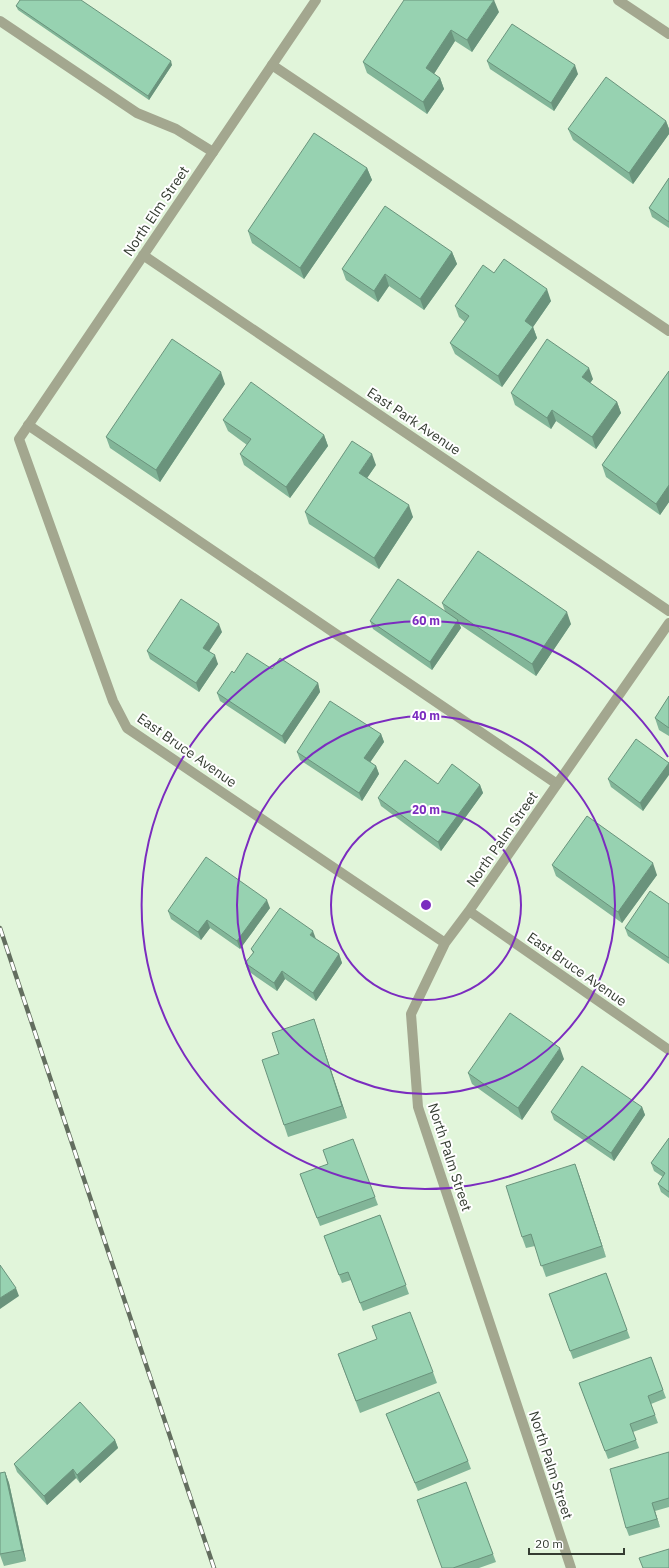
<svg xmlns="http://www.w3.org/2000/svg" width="669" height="1568" font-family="'IBM Plex Sans',sans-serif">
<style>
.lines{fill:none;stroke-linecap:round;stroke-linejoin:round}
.service{stroke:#a3a78f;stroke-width:10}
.minor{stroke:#a3a78f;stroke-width:10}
.rail-casing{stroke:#636e5f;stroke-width:4.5}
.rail{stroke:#fff;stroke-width:3;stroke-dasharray:9;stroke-linecap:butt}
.wall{fill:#82b598}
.shaded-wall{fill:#6a937c}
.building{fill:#97d2b1;stroke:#6a937c}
.ring{fill:none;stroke:#7b2cbf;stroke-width:2}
.labels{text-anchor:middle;stroke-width:4;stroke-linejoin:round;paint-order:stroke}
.street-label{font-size:14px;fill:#343c31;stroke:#fff}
.centre{fill:#7b2cbf;stroke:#fff;stroke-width:2}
.ring-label{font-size:12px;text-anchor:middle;font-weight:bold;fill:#7b2cbf;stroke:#fff;stroke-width:4;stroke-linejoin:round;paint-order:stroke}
</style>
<rect width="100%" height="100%" fill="#e1f5da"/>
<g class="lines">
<path class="service" d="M 0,21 L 137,113 L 176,129 L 213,152
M 272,65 L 669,331
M 28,425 L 557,784"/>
<path class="minor" d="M 316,0 L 19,439 L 113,701 L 127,728 L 445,943
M 618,0 L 669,34
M 143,255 L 669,611
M 469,911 L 669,1050
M 571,1568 L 418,1107 L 411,1014 L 445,943 L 469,911 L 669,623"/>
<g class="rail-casing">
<path id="rail" d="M 0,928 L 214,1568"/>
</g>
<use href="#rail" class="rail"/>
</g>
<path class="wall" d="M 16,6 L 172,65 L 149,100 L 18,10 Z
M 499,12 L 472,52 L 455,41 L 434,74 L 440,78 L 444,89 L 427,114 L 367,73 L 363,62 Z
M 487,61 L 578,74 L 554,111 L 490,69 Z
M 666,121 L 669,129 L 669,134 L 633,184 L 573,140 L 568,129 Z
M 367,168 L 372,180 L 304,279 L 252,243 L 248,231 Z
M 669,178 L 669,228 L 652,217 L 649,208 Z
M 452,252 L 457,264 L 424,310 L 389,286 L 378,302 L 346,280 L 342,269 Z
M 494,273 L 551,301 L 533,327 L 537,338 L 502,387 L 455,354 L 450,343 L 465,322 L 459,317 L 455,306 Z
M 669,371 L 669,502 L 660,515 L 606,477 L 602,465 Z
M 593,379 L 590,383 L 617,402 L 621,413 L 596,449 L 556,421 L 551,429 L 515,405 L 511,393 Z
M 225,384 L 160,482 L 110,448 L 106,437 Z
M 223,420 L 324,435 L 328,446 L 290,498 L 244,465 L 240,454 L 247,445 L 228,431 Z
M 376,465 L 367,478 L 413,517 L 379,569 L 309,524 L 305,512 Z
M 442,603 L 571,624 L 536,676 L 459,624 L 461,628 L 432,670 L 373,629 L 370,621 L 445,611 Z
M 222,632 L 209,651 L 218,664 L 199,692 L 150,659 L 147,651 Z
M 272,669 L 318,683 L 320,692 L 285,744 L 220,701 L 217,693 L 234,673 Z
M 669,696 L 669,736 L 659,730 L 655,718 Z
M 381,734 L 384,742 L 370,762 L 376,766 L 379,774 L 362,801 L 300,760 L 297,752 Z
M 669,764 L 643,811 L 611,787 L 608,779 Z
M 438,784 L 480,785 L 483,793 L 441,851 L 381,806 L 378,798 Z
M 552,865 L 657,875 L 622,923 L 556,876 Z
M 669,904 L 669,964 L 628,936 L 625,928 Z
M 270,908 L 240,949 L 210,928 L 201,940 L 171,919 L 168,911 Z
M 316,939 L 339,954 L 342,963 L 316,1001 L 285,979 L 277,991 L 248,971 L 245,963 L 253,953 L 251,949 Z
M 314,1019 L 347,1118 L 288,1137 L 284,1125 L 279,1054 Z
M 564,1059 L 522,1120 L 472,1084 L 468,1073 Z
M 642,1107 L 645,1115 L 614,1161 L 554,1120 L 551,1112 Z
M 669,1138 L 669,1198 L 661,1192 L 658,1184 L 663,1177 L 654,1171 L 651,1163 Z
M 300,1174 L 375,1197 L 378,1205 L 320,1226 Z
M 579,1175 L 606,1257 L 546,1277 L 535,1246 L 526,1248 L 522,1237 Z
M 380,1215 L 409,1294 L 363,1311 L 351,1280 L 342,1283 L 324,1236 Z
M 606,1273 L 630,1338 L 573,1359 L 549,1294 Z
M 651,1357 L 666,1398 L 651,1404 L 658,1423 L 633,1432 L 639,1448 L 608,1459 L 579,1383 Z
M 342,1365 L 433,1372 L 437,1383 L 360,1413 Z
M 386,1414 L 468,1461 L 471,1469 L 418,1491 Z
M 115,1440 L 118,1448 L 80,1483 L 76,1478 L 47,1505 L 17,1472 L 14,1464 Z
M 669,1452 L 669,1507 L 655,1511 L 660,1527 L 629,1536 L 626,1528 Z
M 5,1472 L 9,1483 L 26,1561 L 4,1566 L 0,1555 L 0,1473 Z
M 466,1482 L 496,1562 L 479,1568 L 442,1568 Z"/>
<path class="shaded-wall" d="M 494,0 L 499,12 L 472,52 L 467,40 Z
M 451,30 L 455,41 L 430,80 L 426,68 Z
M 171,61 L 172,65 L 149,100 L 148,96 Z
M 575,65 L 578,74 L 554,111 L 551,103 Z
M 440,78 L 444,89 L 427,114 L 423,102 Z
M 666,121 L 669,129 L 669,134 L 633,184 L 629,173 Z
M 367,168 L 372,180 L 304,279 L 300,268 Z
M 452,252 L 457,264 L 424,310 L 420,299 Z
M 385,274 L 389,286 L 378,302 L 374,291 Z
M 547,289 L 551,301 L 533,327 L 537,338 L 502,387 L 498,376 L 525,321 Z
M 589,368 L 593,379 L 586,389 L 582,377 Z
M 221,372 L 225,384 L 160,482 L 156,470 Z
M 617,402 L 621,413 L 596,449 L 592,437 Z
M 552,410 L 556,421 L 551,429 L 547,418 Z
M 324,435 L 328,446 L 290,498 L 286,487 Z
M 372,454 L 376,465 L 363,484 L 359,473 Z
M 669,485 L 669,502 L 660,515 L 656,504 Z
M 409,505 L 413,517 L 379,569 L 374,558 Z
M 567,612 L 571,624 L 536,676 L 532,664 Z
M 458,620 L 461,628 L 432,670 L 430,662 Z
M 219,624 L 222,632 L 206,656 L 203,648 Z
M 215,655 L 218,664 L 199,692 L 196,683 Z
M 318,683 L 320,692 L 285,744 L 282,736 Z
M 381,734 L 384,742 L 367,767 L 364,758 Z
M 669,763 L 669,775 L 643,811 L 640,803 Z
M 376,766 L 379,774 L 362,801 L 359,793 Z
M 480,785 L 483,793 L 441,851 L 438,842 Z
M 653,863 L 657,875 L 622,923 L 618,912 Z
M 267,900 L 270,908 L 240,949 L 237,941 Z
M 207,920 L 210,928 L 201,940 L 198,932 Z
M 313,931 L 316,939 L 310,935 Z
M 339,954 L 342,963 L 316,1001 L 313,993 Z
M 282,971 L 285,979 L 277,991 L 274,983 Z
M 314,1019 L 347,1118 L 342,1106 Z
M 560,1048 L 564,1059 L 522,1120 L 518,1108 Z
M 642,1107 L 645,1115 L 614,1161 L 611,1153 Z
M 575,1164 L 579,1175 L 606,1257 L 602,1246 Z
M 16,1288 L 19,1296 L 0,1309 L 0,1298 Z
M 115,1440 L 118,1448 L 80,1483 L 77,1475 Z
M 73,1469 L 76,1478 L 47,1505 L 44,1496 Z
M 5,1472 L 9,1483 L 26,1561 L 22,1550 Z
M 652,1503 L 655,1511 L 660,1527 L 657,1519 Z"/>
<path class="building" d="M 20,0 L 81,0 L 171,61 L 148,96 L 16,6 Z
M 404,0 L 494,0 L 467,40 L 451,30 L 426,68 L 440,78 L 423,102 L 363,62 Z
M 512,24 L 575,65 L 551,103 L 487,61 Z
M 606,77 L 666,121 L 629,173 L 568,129 Z
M 314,133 L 367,168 L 300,268 L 248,231 Z
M 669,178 L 669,222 L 649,208 Z
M 385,206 L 452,252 L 420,299 L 385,274 L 374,291 L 342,269 Z
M 504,259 L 547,289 L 525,321 L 533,327 L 498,376 L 450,343 L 469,316 L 455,306 L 483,265 L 494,273 Z
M 172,339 L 221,372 L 156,470 L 106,437 Z
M 547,339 L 589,368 L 582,377 L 617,402 L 592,437 L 552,410 L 547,418 L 511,393 Z
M 669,371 L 669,485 L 656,504 L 602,465 Z
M 251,382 L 324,435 L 286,487 L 240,454 L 251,439 L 223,420 Z
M 352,441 L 372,454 L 359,473 L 409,505 L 374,558 L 305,512 Z
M 478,551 L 567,612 L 532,664 L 442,603 Z
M 398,579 L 458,620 L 430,662 L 370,621 Z
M 181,599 L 219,624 L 203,648 L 215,655 L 196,683 L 147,651 Z
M 247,653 L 272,669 L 280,658 L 318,683 L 282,736 L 217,693 L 232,671 L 234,673 Z
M 669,696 L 669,728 L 655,718 Z
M 330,701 L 381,734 L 364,758 L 376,766 L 359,793 L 297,752 Z
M 636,739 L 669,763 L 640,803 L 608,779 Z
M 405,760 L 438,784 L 452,764 L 480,785 L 438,842 L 378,798 Z
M 587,816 L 653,863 L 618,912 L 552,865 Z
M 206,857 L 267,900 L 237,941 L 207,920 L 198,932 L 168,911 Z
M 650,891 L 669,904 L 669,958 L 625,928 Z
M 280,908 L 313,931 L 310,935 L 339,954 L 313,993 L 282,971 L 274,983 L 245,963 L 254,952 L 251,949 Z
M 510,1013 L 560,1048 L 518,1108 L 468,1073 Z
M 314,1019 L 342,1106 L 284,1125 L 262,1060 L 279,1054 L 272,1033 Z
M 582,1066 L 642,1107 L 611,1153 L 551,1112 Z
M 669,1138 L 669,1192 L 658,1184 L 665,1173 L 651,1163 Z
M 353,1139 L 375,1197 L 317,1218 L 300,1174 L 328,1164 L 323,1150 Z
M 575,1164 L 602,1246 L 541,1266 L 531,1234 L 522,1237 L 506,1186 Z
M 380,1215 L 406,1285 L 360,1303 L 348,1272 L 339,1275 L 324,1236 Z
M 0,1265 L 16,1288 L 0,1298 Z
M 606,1273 L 627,1330 L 570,1351 L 549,1294 Z
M 410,1312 L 433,1372 L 356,1401 L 338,1354 L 377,1339 L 372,1326 Z
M 651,1357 L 663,1390 L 648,1396 L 655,1415 L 630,1424 L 636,1440 L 605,1451 L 579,1383 Z
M 439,1392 L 468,1461 L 415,1483 L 386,1414 Z
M 80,1402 L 115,1440 L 77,1475 L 73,1469 L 44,1496 L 14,1464 Z
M 669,1452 L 669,1498 L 652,1503 L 657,1519 L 626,1528 L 610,1469 Z
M 5,1472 L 22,1550 L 0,1554 L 0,1473 Z
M 466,1482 L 493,1554 L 453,1568 L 442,1568 L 417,1500 Z
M 669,1549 L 669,1568 L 643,1568 L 639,1558 Z"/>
<g class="ring">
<circle cx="426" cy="905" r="95"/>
<circle cx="426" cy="905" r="189"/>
<path d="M668 1053A284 284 0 1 1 668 757"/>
</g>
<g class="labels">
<g class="street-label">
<text transform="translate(156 211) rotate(-56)" y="5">North Elm Street</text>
<text transform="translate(414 421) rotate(34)" y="5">East Park Avenue</text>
<text transform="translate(187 750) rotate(35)" y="5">East Bruce Avenue</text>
<text transform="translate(502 839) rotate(-55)" y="5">North Palm Street</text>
<text transform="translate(577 969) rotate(35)" y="5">East Bruce Avenue</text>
<text transform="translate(450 1157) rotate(72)" y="5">North Palm Street</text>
<text transform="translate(551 1465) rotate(72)" y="5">North Palm Street</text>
</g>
</g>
<circle cx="426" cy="905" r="6" class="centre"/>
<g class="ring-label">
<text x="426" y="625">60 m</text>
<text x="426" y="720">40 m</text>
<text x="426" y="814">20 m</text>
</g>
<path d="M529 1548v6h95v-6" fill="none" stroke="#343c31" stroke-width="2"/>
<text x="535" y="1548" font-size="12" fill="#343c31" stroke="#ffffff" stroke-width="3" paint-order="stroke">20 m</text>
</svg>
